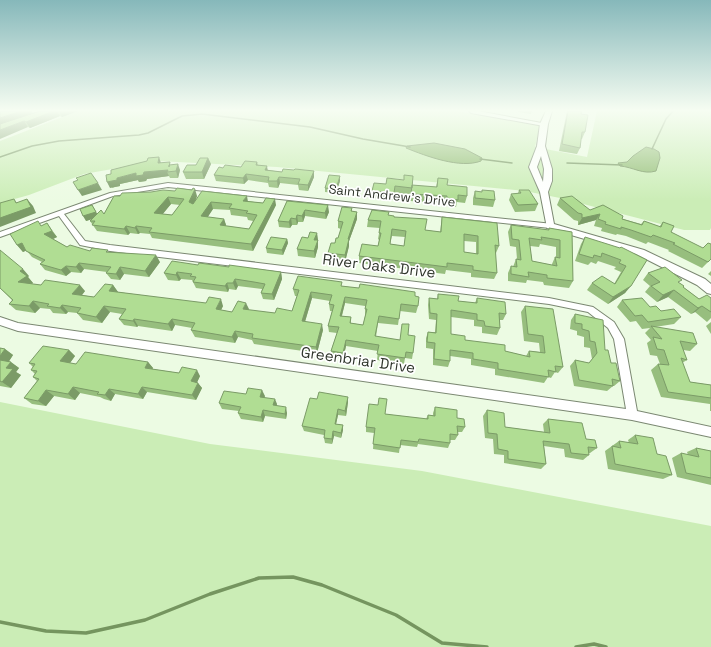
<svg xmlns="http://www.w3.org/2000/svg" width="711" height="647" font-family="'Space Grotesk',sans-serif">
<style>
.green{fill:#cbedb6}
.water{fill:#93be75;stroke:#75955f}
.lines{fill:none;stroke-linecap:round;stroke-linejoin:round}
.stream-far1{stroke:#75955f;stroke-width:1.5}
.stream{stroke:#75955f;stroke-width:3.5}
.street-casing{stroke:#7b8872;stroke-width:2}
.secondary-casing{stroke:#7b8872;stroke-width:2}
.street{fill:#fff;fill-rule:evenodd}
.secondary{fill:#fff;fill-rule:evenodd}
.wall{fill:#97be7e;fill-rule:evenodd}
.shaded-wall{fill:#7b9b67}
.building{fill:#b0dd93;stroke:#7b9b67;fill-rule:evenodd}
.labels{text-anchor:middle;stroke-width:3.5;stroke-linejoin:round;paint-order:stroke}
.far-street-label{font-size:13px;fill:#30362c;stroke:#fff}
.street-label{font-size:15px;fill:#30362c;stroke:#fff}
</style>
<rect width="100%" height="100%" fill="#ecfbe3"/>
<path class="green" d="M 78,111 L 457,111 L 540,125 L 535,147 L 587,157 L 597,111 L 711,111 L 711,228 L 710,230 L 684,230 L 560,198 L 525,191 L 277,167 L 158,161 L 84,174 L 29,195 L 0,203 L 0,141 Z
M 0,402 L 210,444 L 422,471 L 711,526 L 711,647 L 0,647 Z"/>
<path class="water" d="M 434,143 L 465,149 L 482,158 L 481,161 C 460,169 426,156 406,148 L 407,146 Z
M 646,147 L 654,149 L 659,152 L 660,158 L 656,171 C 643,175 633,167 620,166 L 618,163 L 627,162 L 633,156 Z"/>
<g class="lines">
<path class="stream-far1" d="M 652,149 L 666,119 L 673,111
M 0,157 L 32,146 L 59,141 L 139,135 L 148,133 L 182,116 L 202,114 L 310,127 L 363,139 L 410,147
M 480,159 L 512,163
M 567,163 L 622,165"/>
<path class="stream" d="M 0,622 L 46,631 L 86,633 L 145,620 L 210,594 L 259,578 L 293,577 L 322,585 L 396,615 L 442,643 L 487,647
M 576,647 L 594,644 L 606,647"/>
<g class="street-casing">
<path id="street" d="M 469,111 L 478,111 L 547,124 L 544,126 L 471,113 Z
M 168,183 L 553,224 L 554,226 L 550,228 L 168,187 L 113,196 L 64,214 L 85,241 L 110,245 L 549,298 L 593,307 L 614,322 L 624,339 L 637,411 L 711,427 L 711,437 L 632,420 L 18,331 L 0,325 L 0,317 L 18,323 L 626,409 L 614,339 L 608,328 L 588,312 L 549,304 L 110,251 L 80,245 L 59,216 L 0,237 L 0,232 L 110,193 Z"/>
</g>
<g class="secondary-casing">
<path id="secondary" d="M 546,111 L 552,111 L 548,124 L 545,146 L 552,169 L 552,181 L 548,192 L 554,224 L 644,250 L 705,279 L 711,284 L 711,294 L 707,293 L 697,285 L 636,254 L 547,228 L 540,192 L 529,167 L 537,146 L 540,124 ZM 541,156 L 544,169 L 543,182 L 537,167 Z"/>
</g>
<use href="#street" class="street"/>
<use href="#secondary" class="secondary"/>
</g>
<path class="wall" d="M 0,111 L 31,111 L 33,113 L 40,111 L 78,111 L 62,117 L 60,116 L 30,128 Z
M 518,111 L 532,111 L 531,114 L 518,112 Z
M 567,111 L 582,111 L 581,114 L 585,132 L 582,139 L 581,139 L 580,148 L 577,154 L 559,151 Z
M 208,158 L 211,164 L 204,179 L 186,179 L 183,172 Z
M 257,162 L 258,165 L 268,170 L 282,172 L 294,170 L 314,171 L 314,177 L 308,191 L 299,190 L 298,185 L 280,183 L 278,188 L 269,187 L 268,183 L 248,180 L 244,184 L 216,181 L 214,175 L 223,168 L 241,167 Z
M 161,163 L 171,165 L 180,170 L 178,178 L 170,178 L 169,176 L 147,179 L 146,181 L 139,182 L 138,180 L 120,184 L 120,186 L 110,188 Z
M 438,178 L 447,185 L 467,196 L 465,203 L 457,202 L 456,207 L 446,205 L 446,203 L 410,201 L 412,186 L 411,195 L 394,193 L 393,200 L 372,198 L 372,191 L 386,184 L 436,187 Z
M 340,181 L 336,193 L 325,192 L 325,188 Z
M 482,190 L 495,200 L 493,207 L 473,205 L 473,198 L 475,191 L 482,192 Z
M 519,190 L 538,204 L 535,211 L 515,212 L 509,200 L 511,194 L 518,193 Z
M 114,196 L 197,196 L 196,199 L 248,201 L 276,205 L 253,251 L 152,238 L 150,234 L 140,233 L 138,234 L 130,233 L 128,235 L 97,231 L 90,221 L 92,219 L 86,221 L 92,205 L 97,214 L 101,210 L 104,214 ZM 171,204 L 180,205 L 172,215 L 162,214 ZM 213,209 L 230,210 L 231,215 L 247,217 L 248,220 L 253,221 L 249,229 L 226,226 L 226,225 L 224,219 L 207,217 Z
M 560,198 L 590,210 L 641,224 L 644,221 L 659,227 L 663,222 L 671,232 L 711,259 L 702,268 L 668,251 L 669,250 L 648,242 L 646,244 L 626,236 L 617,234 L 616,235 L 601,231 L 602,228 L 594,226 L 596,220 L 578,225 L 578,221 L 574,220 L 557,205 Z
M 287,201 L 329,212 L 326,219 L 305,216 L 303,222 L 298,222 L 297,225 L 292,225 L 290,228 L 279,227 L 278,221 Z
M 352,208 L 352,211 L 357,212 L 357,219 L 349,241 L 349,246 L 345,262 L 328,260 L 328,253 L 338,238 L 341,229 L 338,228 L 338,221 Z
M 388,215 L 425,230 L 440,232 L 442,217 L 499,246 L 496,253 L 495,252 L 497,273 L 494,279 L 471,277 L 471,273 L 446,270 L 445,274 L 359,263 L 359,256 L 378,246 L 379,240 L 378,239 L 380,228 L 367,227 L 368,220 ZM 392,236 L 405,237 L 404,246 L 390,244 ZM 464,241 L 476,242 L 476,254 L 464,252 Z
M 47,223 L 57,237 L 53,239 L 67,247 L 90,251 L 109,252 L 160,262 L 149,277 L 124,274 L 120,280 L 111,279 L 106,273 L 107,272 L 84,269 L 81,273 L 71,272 L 66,276 L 45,270 L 40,264 L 42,262 L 32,257 L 26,250 L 23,252 L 17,245 L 42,226 Z
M 511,225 L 548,230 L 549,228 L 572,232 L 573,281 L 569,288 L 544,285 L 543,282 L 527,280 L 526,283 L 508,281 L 508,273 L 511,266 L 513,267 L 516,259 L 517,259 L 516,247 L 510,246 L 508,232 ZM 540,244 L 556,247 L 556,257 L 555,257 L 552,264 L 552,265 L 532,261 L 530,246 L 539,247 Z
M 317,233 L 318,247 L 315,258 L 298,256 L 297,249 L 308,238 Z
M 585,237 L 647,260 L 625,293 L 608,304 L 587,290 L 592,283 L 614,284 L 621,272 L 614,269 L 616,267 L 598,261 L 596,264 L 591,262 L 588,265 L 575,261 L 581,244 Z
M 287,239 L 288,243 L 283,255 L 267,253 L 266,248 Z
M 198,265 L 281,272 L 282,279 L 274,300 L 263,299 L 261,293 L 262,289 L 238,286 L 236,290 L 229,289 L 228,292 L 196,288 L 192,280 L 181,279 L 179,281 L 168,280 L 164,273 Z
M 711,271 L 711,276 L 708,274 Z
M 648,273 L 679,283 L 683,287 L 699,299 L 711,298 L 711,318 L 707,322 L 695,312 L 691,314 L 668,297 L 657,302 L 645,292 L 650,286 L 643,280 Z
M 29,276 L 28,277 L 33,283 L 32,284 L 85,291 L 82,295 L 94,297 L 113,285 L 118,292 L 223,306 L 221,310 L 232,312 L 249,309 L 248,310 L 275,313 L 292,311 L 297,296 L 295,296 L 293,289 L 342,286 L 415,296 L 418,306 L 416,313 L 400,311 L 398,325 L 378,323 L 376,337 L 400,340 L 408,335 L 413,353 L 412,359 L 405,358 L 404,364 L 377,360 L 378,351 L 346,346 L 343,359 L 332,357 L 331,351 L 337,333 L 329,332 L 328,326 L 332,311 L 330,311 L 329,304 L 330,301 L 312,298 L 305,322 L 323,330 L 317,353 L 254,344 L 252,340 L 238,337 L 235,343 L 195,337 L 191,330 L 192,328 L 175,325 L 172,331 L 138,326 L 137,327 L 124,325 L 119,319 L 122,314 L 110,312 L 102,323 L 83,320 L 77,313 L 68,312 L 66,314 L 53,313 L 50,309 L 40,308 L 35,313 L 16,310 L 9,304 L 12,300 L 0,288 ZM 345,303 L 365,306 L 365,316 L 363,325 L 351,323 L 351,317 L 342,316 Z
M 438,294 L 458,301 L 475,303 L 477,298 L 506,314 L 503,320 L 500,320 L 500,328 L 497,335 L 482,333 L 482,327 L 474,326 L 474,320 L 451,317 L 451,334 L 465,340 L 505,351 L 526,356 L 529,351 L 540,352 L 539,343 L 524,341 L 521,312 L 525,306 L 563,367 L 558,373 L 555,372 L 551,378 L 548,377 L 544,383 L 495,375 L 495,369 L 471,365 L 471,359 L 450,356 L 450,361 L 448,367 L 433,365 L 433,349 L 426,348 L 426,338 L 428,332 L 435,332 L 436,320 L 429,319 L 428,305 L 429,298 L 437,299 Z
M 622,300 L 650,307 L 681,317 L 674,324 L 655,327 L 697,344 L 690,351 L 683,350 L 687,360 L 682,363 L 690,382 L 711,385 L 711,411 L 710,411 L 710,404 L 661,397 L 651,370 L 658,364 L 660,364 L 657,356 L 650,355 L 647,343 L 651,340 L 645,333 L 650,328 L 642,329 L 636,321 L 630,322 L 617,307 Z
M 575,314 L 605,350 L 620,381 L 614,386 L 613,386 L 607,391 L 574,386 L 570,366 L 575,360 L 589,363 L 592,359 L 590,348 L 584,347 L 584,337 L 577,335 L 577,331 L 570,329 L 571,320 Z
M 711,322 L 711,334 L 706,326 Z
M 0,348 L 5,349 L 13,355 L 9,361 L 19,368 L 16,372 L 21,375 L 11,388 L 0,386 Z
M 69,350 L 75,356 L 70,363 L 76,364 L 148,362 L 153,368 L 152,369 L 179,373 L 200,376 L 197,382 L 202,388 L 196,400 L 147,392 L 143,399 L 115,394 L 111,401 L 104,399 L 100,397 L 80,393 L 75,400 L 54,396 L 46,406 L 32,404 L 24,398 L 37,381 L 33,377 L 35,374 L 31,370 L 33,367 L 29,363 Z
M 246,394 L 265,396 L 264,397 L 277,404 L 276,406 L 287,413 L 286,419 L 265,416 L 263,422 L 241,419 L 238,413 L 239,411 L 222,409 L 219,403 Z
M 348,397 L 348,402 L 346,416 L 338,415 L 336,424 L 343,425 L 343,430 L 341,438 L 334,436 L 332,444 L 325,443 L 324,438 L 324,435 L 304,431 L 302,426 L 317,399 Z
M 435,407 L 457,418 L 465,427 L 462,432 L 458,432 L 458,435 L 455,440 L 450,440 L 450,443 L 448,448 L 418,444 L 417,447 L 400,445 L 399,453 L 373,449 L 374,433 L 366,432 L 366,427 L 385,414 L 426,419 L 428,415 L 433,415 L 433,413 Z
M 487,410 L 505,427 L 544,432 L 543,424 L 548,419 L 586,439 L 597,448 L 590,453 L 589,453 L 589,455 L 583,460 L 565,457 L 564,449 L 544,446 L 546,464 L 541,469 L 504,463 L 504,455 L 494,454 L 493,439 L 485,438 L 483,416 Z
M 635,435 L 657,454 L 672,475 L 663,479 L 608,469 L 605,451 L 619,441 L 629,443 L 628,440 Z
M 696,448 L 711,451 L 711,485 L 677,477 L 672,458 L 681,453 L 688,455 L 687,452 Z"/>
<path class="shaded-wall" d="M 21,111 L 31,111 L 33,114 L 0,126 L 0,118 Z
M 54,111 L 57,111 L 60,116 L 30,128 L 26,122 Z
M 59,111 L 78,111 L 62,117 Z
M 24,121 L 28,127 L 0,139 L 0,130 Z
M 159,157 L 161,163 L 158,163 Z
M 208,158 L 211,164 L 204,179 L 202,172 Z
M 178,164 L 180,170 L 178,178 L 176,171 Z
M 267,166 L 268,172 L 265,170 Z
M 168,170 L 167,172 L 169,176 L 147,179 L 146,181 L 139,182 L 138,180 L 120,184 L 120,186 L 110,188 L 107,182 L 117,178 L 136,173 Z
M 314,171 L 314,177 L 308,191 L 308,185 Z
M 246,174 L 248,180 L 244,184 L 243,178 Z
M 340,176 L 340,181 L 336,193 L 336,189 Z
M 279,177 L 280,183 L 278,188 L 277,181 Z
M 98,183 L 102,190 L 82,196 L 78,190 Z
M 195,189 L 197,196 L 192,209 L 189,202 Z
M 247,196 L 248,202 L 243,201 Z
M 168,197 L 171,204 L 158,220 L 154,213 Z
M 14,199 L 19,206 L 27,199 L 33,206 L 36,213 L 0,227 L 0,218 L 16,203 Z
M 275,199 L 276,205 L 253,251 L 251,244 Z
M 211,202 L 213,209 L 204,223 L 201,216 Z
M 92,205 L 99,217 L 86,221 L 83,216 Z
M 328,205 L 329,212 L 326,219 L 325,213 Z
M 305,210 L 305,216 L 303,222 L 302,216 Z
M 357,212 L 357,219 L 349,241 L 349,246 L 345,262 L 345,255 L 348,239 Z
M 600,214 L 596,220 L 578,225 L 582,218 Z
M 297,215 L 298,222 L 297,225 L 296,219 Z
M 291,218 L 292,225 L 290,228 L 289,222 Z
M 224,219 L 226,225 L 222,232 L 220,225 Z
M 126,226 L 130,233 L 128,235 L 124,229 Z
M 136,226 L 140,233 L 138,234 L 135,228 Z
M 52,231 L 57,237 L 49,241 L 44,234 Z
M 317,233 L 318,240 L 315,247 L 314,240 Z
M 287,239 L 288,243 L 283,255 L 282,250 Z
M 318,240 L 318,247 L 315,258 L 314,251 Z
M 22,243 L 28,250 L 23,252 L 17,245 Z
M 156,255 L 160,262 L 149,277 L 145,271 Z
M 79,263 L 84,269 L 81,273 L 76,267 Z
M 66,266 L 71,272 L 66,276 L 61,270 Z
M 120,267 L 124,274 L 120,280 L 116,274 Z
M 23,269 L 29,276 L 28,277 L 33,283 L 24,288 L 18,282 L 20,271 Z
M 177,272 L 181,279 L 179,281 L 176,275 Z
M 281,272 L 282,279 L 274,300 L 272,294 Z
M 235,279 L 238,286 L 236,290 L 233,283 Z
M 227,283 L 229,289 L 228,292 L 225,286 Z
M 80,285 L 85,291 L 78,300 L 72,294 Z
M 113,285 L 118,292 L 114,297 L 109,291 Z
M 631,286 L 625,293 L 608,304 L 613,297 Z
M 674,290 L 668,297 L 657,302 L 663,295 Z
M 311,292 L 312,298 L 303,328 L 302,321 Z
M 345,297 L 345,303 L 340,322 L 340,316 Z
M 221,299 L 223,306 L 218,316 L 216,309 Z
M 33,301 L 40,308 L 35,313 L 29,306 Z
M 246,303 L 249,309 L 245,316 L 243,309 Z
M 62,305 L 68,312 L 66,314 L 60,308 Z
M 104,306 L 110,312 L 102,323 L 96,317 Z
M 702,306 L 695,312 L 691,314 L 698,308 Z
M 134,319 L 138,326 L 137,327 L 133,321 Z
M 172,319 L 175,325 L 172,331 L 168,324 Z
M 322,324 L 323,330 L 317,353 L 316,347 Z
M 235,331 L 238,337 L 235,343 L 232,337 Z
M 346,340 L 346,346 L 343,359 L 343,353 Z
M 5,349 L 13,355 L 6,366 L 0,361 L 0,356 Z
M 69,350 L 75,356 L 67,367 L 60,361 Z
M 11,362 L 19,368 L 16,372 L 21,375 L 11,388 L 2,382 L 6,368 Z
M 148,362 L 153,368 L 150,374 L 145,368 Z
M 197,370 L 200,376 L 195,387 L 191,381 Z
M 198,383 L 202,388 L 196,400 L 192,395 Z
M 73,387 L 80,393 L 75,400 L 68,394 Z
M 142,387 L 147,392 L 143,399 L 138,394 Z
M 109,389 L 115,394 L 111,401 L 105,395 Z
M 46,390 L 54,396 L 46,406 L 38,401 Z
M 262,390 L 265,396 L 263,402 L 260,397 Z
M 348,397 L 348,402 L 346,416 L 345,411 Z
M 275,399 L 277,404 L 275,411 L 273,405 Z
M 286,407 L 287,413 L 286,419 L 285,414 Z
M 338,409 L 338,415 L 335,429 L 335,424 Z
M 263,410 L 265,416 L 263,422 L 261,417 Z
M 343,425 L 343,430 L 341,438 L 341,433 Z
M 333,431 L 334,436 L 332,444 L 332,439 Z"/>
<path class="building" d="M 0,111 L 21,111 L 0,118 Z
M 40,111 L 54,111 L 26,122 L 24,121 L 0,130 L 0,124 Z
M 568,111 L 582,111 L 581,114 L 588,115 L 585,132 L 582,132 L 580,148 L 562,144 Z
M 159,157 L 158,163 L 170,162 L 169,167 L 169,165 L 178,164 L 176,171 L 167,172 L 168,170 L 144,172 L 143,175 L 136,176 L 136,173 L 117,178 L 117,180 L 107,182 L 106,175 L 111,174 L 111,170 L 147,161 L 148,158 Z
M 200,158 L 208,158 L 202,172 L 183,172 L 187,165 L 196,165 Z
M 245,161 L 257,162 L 256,165 L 267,166 L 265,170 L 282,172 L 283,169 L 294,170 L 295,169 L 314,171 L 308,185 L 298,184 L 300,179 L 279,177 L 277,181 L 268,181 L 269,177 L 246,174 L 243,178 L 214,175 L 219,167 L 223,168 L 225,165 L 241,167 Z
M 91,173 L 98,183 L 78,190 L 73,182 L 78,180 L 76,178 Z
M 329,175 L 340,176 L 336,189 L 325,188 Z
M 404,175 L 413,176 L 412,188 L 395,186 L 394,193 L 372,191 L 374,183 L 386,184 L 387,178 L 404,180 Z
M 438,178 L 448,179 L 447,185 L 467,187 L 467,196 L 458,195 L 458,200 L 447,198 L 447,196 L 411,194 L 412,185 L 437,187 Z
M 177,188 L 192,190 L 193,188 L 195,189 L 189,202 L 193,204 L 202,191 L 247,196 L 243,201 L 263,203 L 266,198 L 275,199 L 251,244 L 149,232 L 152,228 L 136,226 L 135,228 L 126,226 L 124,229 L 92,225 L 95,221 L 90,221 L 101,210 L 104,214 L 114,196 L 120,196 L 122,193 L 151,192 L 163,190 L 175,191 ZM 168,197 L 184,199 L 172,215 L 154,213 ZM 211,202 L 232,204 L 229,208 L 248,211 L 246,213 L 257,215 L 249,229 L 220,225 L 224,219 L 201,216 Z
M 482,190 L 494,191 L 495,200 L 475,198 L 475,191 L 482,192 Z
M 519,190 L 529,190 L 538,204 L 518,205 L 511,194 L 521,193 Z
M 572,196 L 590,210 L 603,205 L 623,216 L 622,219 L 642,225 L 644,221 L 661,227 L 663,222 L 674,226 L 671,232 L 703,248 L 708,243 L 711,244 L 711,259 L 708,262 L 673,244 L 675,243 L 653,235 L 651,237 L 631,230 L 621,227 L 621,229 L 605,224 L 606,222 L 598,219 L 600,214 L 582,218 L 582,214 L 578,213 L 560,198 Z
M 14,199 L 16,203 L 27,199 L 31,207 L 0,218 L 0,203 Z
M 287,201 L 328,205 L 325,213 L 305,210 L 302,216 L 297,215 L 296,219 L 291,218 L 289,222 L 278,221 Z
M 92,205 L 96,212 L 83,216 L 80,209 Z
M 342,207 L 352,208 L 351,211 L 357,212 L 348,239 L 349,239 L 345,255 L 328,253 L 331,243 L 335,243 L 336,238 L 338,238 L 343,222 L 338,221 Z
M 372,210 L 389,212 L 388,215 L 394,216 L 394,217 L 427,219 L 425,230 L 441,232 L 442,217 L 497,223 L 499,246 L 495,245 L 497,273 L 473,270 L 473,266 L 447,263 L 447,267 L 359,256 L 362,244 L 378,246 L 381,233 L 379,233 L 381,221 L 368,220 ZM 392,229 L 406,231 L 404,246 L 390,244 ZM 464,234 L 478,236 L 478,254 L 464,252 Z
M 38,221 L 41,226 L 47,223 L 52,231 L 44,234 L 67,247 L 70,245 L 90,251 L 92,248 L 108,250 L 106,252 L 156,255 L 145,271 L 120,267 L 116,274 L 106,273 L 111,267 L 79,263 L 76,267 L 66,266 L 61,270 L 40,264 L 45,260 L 26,251 L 22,243 L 17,245 L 10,234 Z
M 511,225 L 549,230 L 549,228 L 572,232 L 573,281 L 547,278 L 547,275 L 528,272 L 529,277 L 511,274 L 511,266 L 517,267 L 516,259 L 521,260 L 519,240 L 512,239 ZM 541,237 L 560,240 L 560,258 L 555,257 L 557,266 L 532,261 L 529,238 L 542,240 Z
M 310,232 L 317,233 L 314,240 L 318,240 L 314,251 L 297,249 L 302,237 L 308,238 Z
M 271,237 L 287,239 L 282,250 L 266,248 Z
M 585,237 L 620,248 L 621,247 L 647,260 L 631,286 L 613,297 L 592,283 L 602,276 L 615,284 L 626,266 L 619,263 L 621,260 L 602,253 L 601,257 L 594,255 L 593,258 L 579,254 Z
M 0,250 L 23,269 L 20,271 L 27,276 L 18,282 L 41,285 L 45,280 L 80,285 L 72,294 L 94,297 L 105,284 L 113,285 L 109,291 L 206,303 L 209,297 L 221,299 L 216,309 L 232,312 L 238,301 L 246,303 L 243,309 L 275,313 L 277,308 L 292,311 L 299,290 L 293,289 L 298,276 L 342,282 L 341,286 L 359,288 L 360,284 L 415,292 L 415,296 L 419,297 L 418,306 L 401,304 L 399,319 L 379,316 L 375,336 L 400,340 L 402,324 L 409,324 L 408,335 L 415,336 L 413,353 L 406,352 L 405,358 L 377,354 L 379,345 L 346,340 L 343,353 L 331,351 L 339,327 L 328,326 L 334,305 L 329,304 L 332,295 L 311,292 L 302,321 L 322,324 L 316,347 L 252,338 L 253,334 L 235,331 L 232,337 L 191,330 L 195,323 L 172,319 L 168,324 L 134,319 L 133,321 L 119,319 L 126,309 L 104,306 L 96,317 L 77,313 L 81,308 L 62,305 L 60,308 L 47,306 L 49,304 L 33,301 L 29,306 L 9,304 L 13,300 L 0,288 ZM 345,297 L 367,300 L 365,309 L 367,309 L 363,325 L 350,323 L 351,317 L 340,316 Z
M 172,261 L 198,265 L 199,263 L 229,267 L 229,265 L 281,272 L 272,294 L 261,293 L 265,284 L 254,282 L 235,279 L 233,283 L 227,283 L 225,286 L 193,282 L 196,277 L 190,276 L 192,274 L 177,272 L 176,275 L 164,273 Z
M 665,267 L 682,280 L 678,282 L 684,286 L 683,287 L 699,299 L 707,295 L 711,298 L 711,312 L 702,306 L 698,308 L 674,290 L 663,295 L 651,286 L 660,282 L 648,273 Z
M 438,294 L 459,296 L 458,301 L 477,303 L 477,298 L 505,302 L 506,314 L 499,313 L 500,328 L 485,326 L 484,321 L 477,320 L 477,314 L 451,310 L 451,334 L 465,336 L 465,340 L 505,345 L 505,351 L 530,357 L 529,351 L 545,353 L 543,336 L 528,334 L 525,306 L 553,309 L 563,367 L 555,366 L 556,372 L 548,370 L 549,377 L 498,369 L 498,363 L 473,359 L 473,353 L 450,350 L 450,361 L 434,359 L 435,343 L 427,342 L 428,332 L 436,333 L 437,314 L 430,313 L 429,298 L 438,299 Z
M 642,298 L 650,307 L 656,306 L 661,311 L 674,309 L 681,317 L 648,322 L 642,315 L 635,316 L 622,300 Z
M 575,314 L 603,320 L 605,350 L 608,350 L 611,363 L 616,363 L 620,381 L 612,379 L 613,386 L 579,380 L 575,360 L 589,363 L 597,353 L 595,342 L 590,341 L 589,331 L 582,329 L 582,324 L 575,323 Z
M 651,326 L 693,333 L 697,344 L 680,341 L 687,360 L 681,358 L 690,382 L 711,385 L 711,398 L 668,392 L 658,364 L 669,365 L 664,350 L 657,349 L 653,337 L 662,339 Z
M 43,346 L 69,350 L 60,361 L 76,364 L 85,352 L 148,362 L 145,368 L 179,373 L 182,367 L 197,370 L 191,381 L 198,383 L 192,395 L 142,387 L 138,394 L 109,389 L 105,395 L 97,394 L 99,392 L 73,387 L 68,394 L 46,390 L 38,401 L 24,398 L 39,379 L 33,377 L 37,371 L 31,370 L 35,364 L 29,363 Z
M 0,348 L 5,349 L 0,356 Z
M 0,360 L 11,362 L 6,368 L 13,369 L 2,382 L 0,381 Z
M 248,388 L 262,390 L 260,397 L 275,399 L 273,405 L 286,407 L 285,414 L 263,410 L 261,417 L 238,413 L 241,407 L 219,403 L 224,391 L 246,394 Z
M 319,392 L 348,397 L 345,411 L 338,409 L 335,424 L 343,425 L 341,433 L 333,431 L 332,439 L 324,438 L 325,430 L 302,426 L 310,398 L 317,399 Z
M 379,398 L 387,399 L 385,414 L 428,419 L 428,415 L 435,416 L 435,407 L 457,410 L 457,418 L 464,419 L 465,427 L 457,426 L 458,435 L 450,434 L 450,443 L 419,439 L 418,442 L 401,440 L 400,448 L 373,444 L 375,428 L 366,427 L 369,404 L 378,405 Z
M 487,410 L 504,413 L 505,427 L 550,433 L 548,419 L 582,423 L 586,439 L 595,440 L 597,448 L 588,447 L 589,455 L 571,453 L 569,444 L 543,441 L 546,464 L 508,459 L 508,451 L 498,449 L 497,434 L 488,433 Z
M 635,435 L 653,438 L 657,454 L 666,456 L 672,475 L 615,464 L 612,446 L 621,448 L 619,441 L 638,444 Z
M 696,448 L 711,451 L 711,478 L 686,473 L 681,453 L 699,457 Z"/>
<linearGradient id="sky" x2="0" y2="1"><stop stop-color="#86b8ba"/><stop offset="0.55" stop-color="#f6fdf2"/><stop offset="1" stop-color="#f6fdf2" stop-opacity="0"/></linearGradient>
<rect width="711" height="201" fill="url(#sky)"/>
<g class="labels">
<g class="far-street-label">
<text transform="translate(392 195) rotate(6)" y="5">Saint Andrew's Drive</text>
</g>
<g class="street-label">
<text transform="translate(379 266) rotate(7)" y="5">River Oaks Drive</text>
<text transform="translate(358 360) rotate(8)" y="5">Greenbriar Drive</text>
</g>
</g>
</svg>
